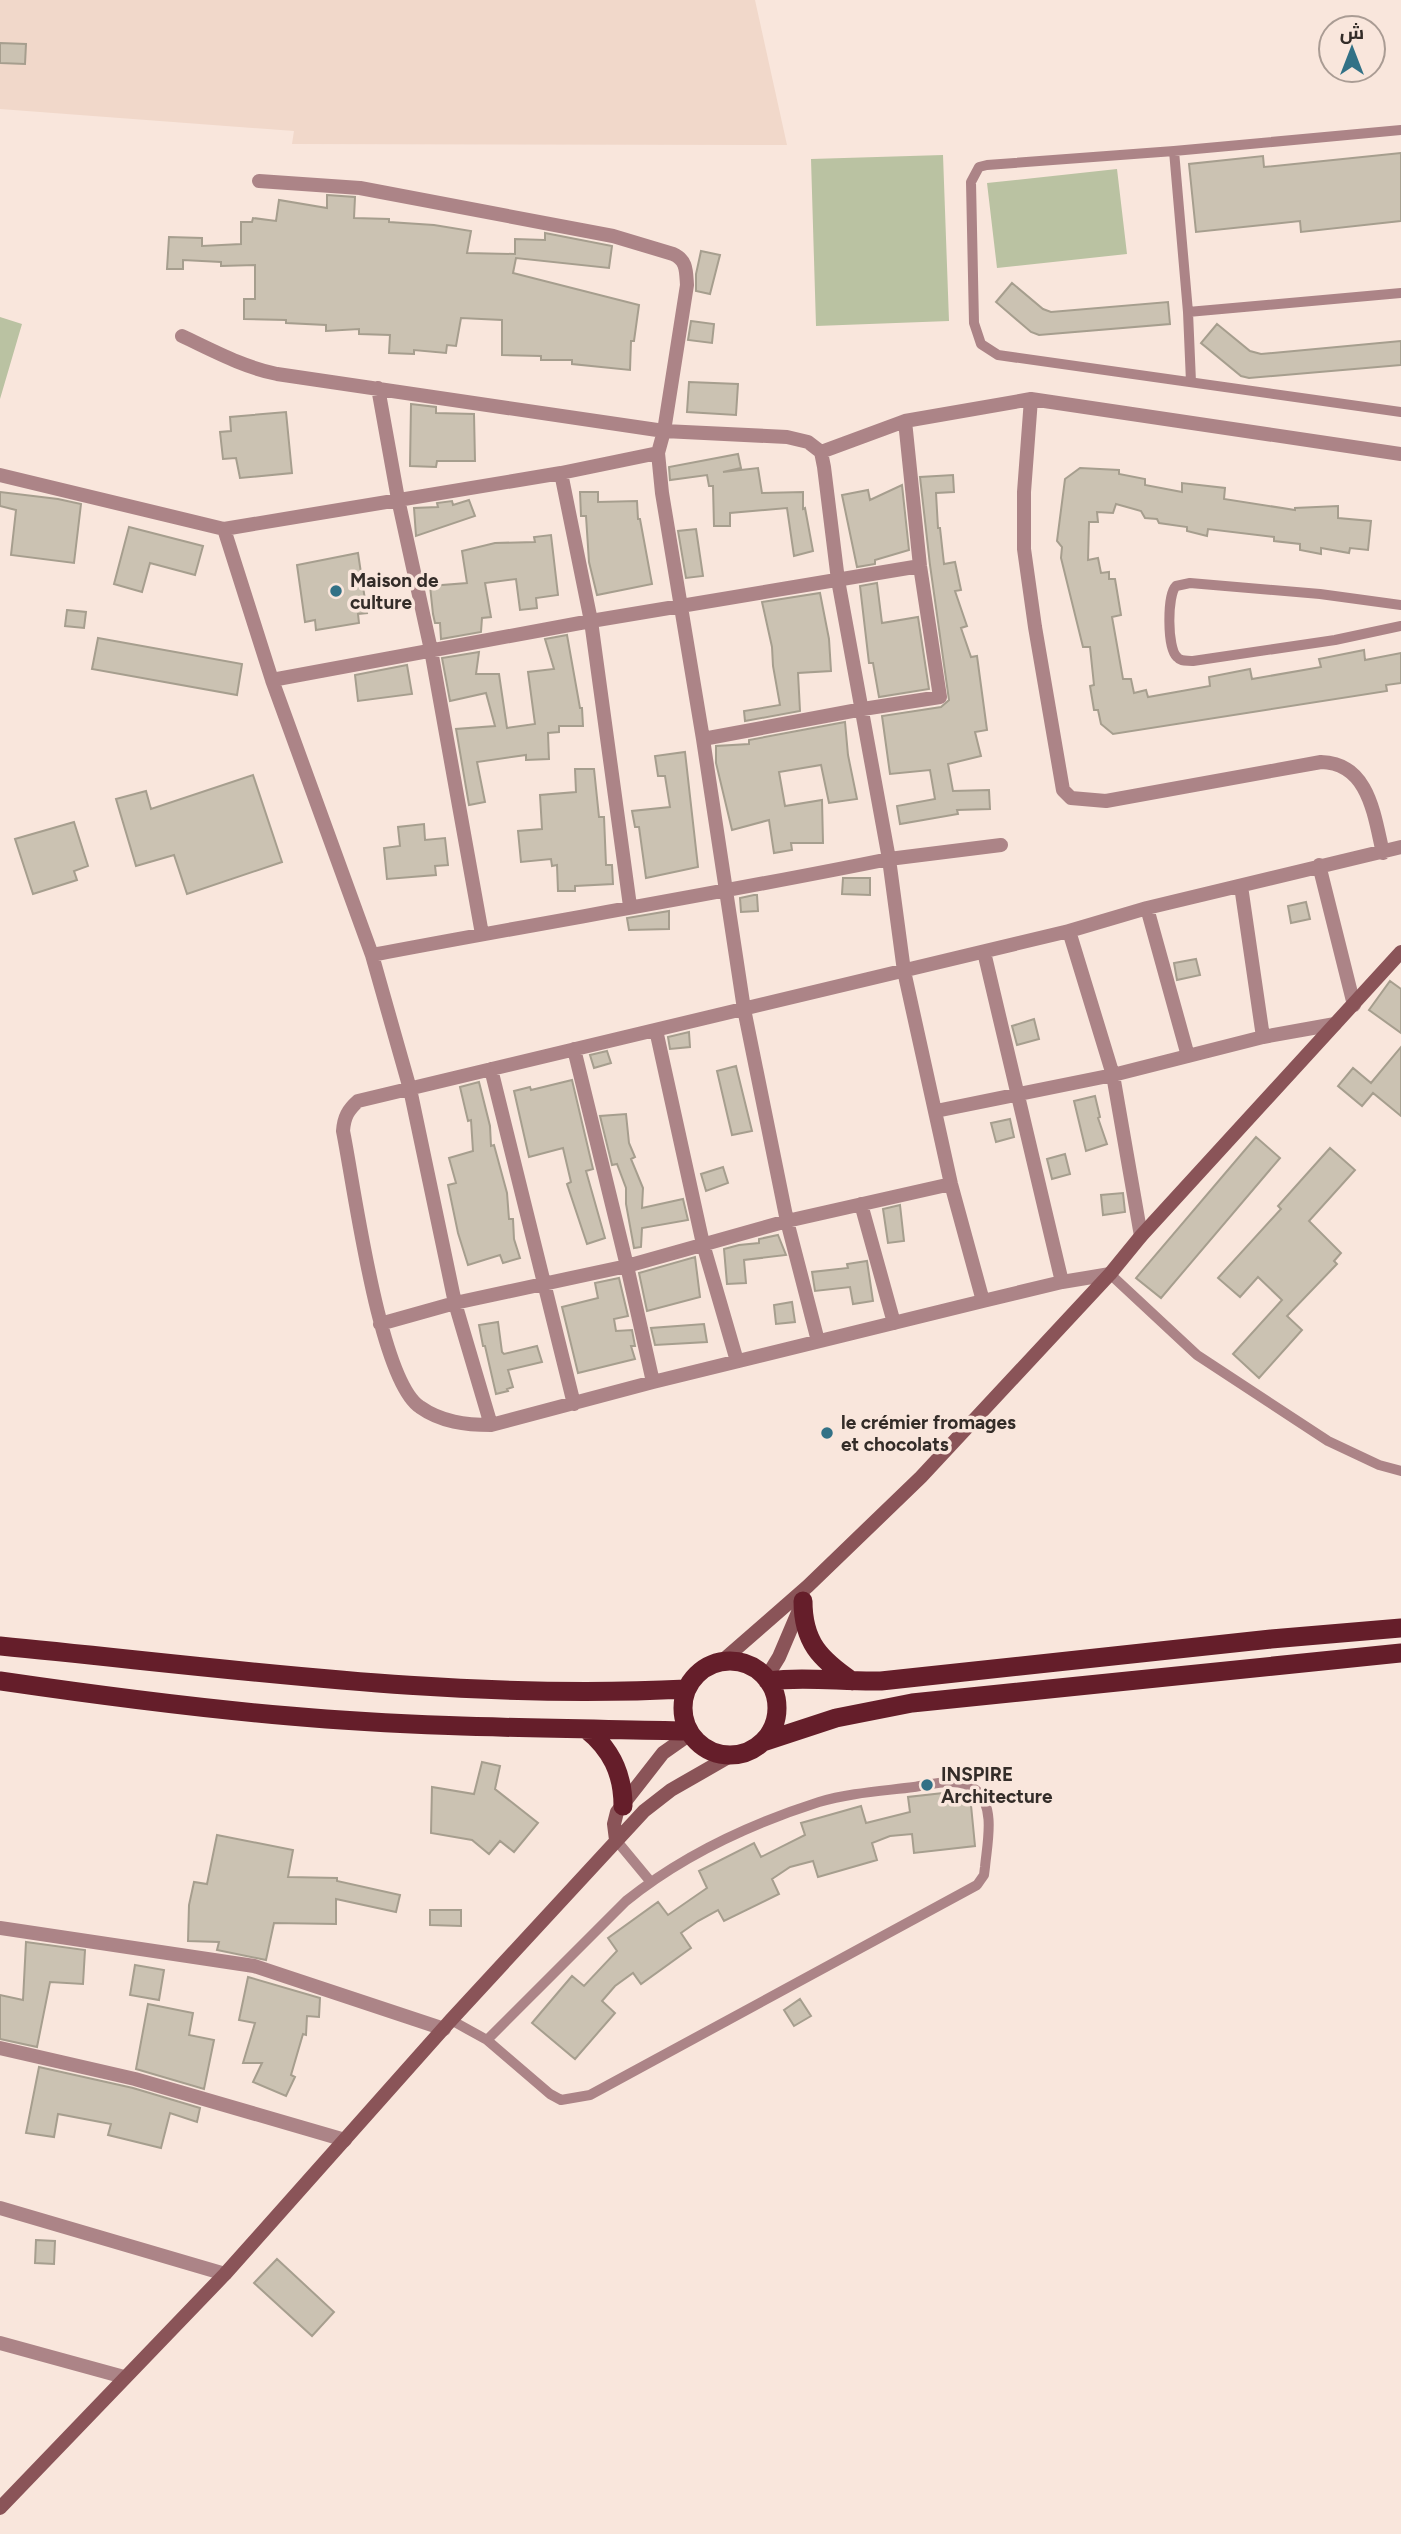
<svg xmlns="http://www.w3.org/2000/svg" width="1401" height="2534" font-family="Figtree,Cairo,sans-serif">
<style>
.built{fill:#f1d8ca}
.green{fill:#bac2a2}
.building{fill:#cbc2b2;stroke:#a69e8e;stroke-width:2}
.lines{fill:none;stroke-linecap:round;stroke-linejoin:round}
.service{stroke:#ac8487;stroke-width:10}
.minor{stroke:#ac8487;stroke-width:14}
.secondary{stroke:#8a5458;stroke-width:14}
.trunk{stroke:#651e2a;stroke-width:19}
.poi-dot{fill:#327186;stroke:#f9e6dc;stroke-width:2.5}
.labels{text-anchor:middle;stroke-width:7;stroke-linejoin:round;paint-order:stroke}
.poi-label{font-size:19px;font-weight:bold;fill:#332c28;stroke:#f9e6dc;text-anchor:start}
</style>
<rect width="100%" height="100%" fill="#f9e6dc"/>
<path class="built" d="M 0,0 L 755,0 L 787,145 L 292,144 L 294,131 L 0,109 Z"/>
<path class="green" d="M 943,155 L 949,321 L 816,326 L 811,159 Z
M 1117,169 L 1127,254 L 997,268 L 987,183 Z
M 0,317 L 22,324 L 0,399 Z"/>
<path class="building" d="M 0,43 L 26,44 L 25,64 L 0,63 Z
M 1401,153 L 1401,221 L 1301,232 L 1300,221 L 1196,232 L 1189,164 L 1263,156 L 1264,167 Z
M 327,195 L 355,197 L 354,218 L 389,219 L 389,222 L 434,225 L 471,231 L 467,253 L 515,254 L 515,239 L 545,240 L 545,233 L 612,246 L 609,268 L 516,258 L 513,273 L 639,305 L 634,341 L 631,341 L 630,370 L 572,364 L 572,360 L 541,360 L 541,356 L 502,355 L 502,320 L 461,318 L 456,346 L 447,345 L 446,353 L 414,350 L 414,354 L 389,353 L 390,335 L 359,334 L 359,329 L 326,331 L 326,325 L 286,323 L 286,320 L 244,319 L 244,299 L 255,299 L 255,265 L 221,266 L 221,262 L 183,260 L 183,269 L 167,269 L 169,237 L 202,238 L 202,246 L 241,244 L 241,222 L 252,222 L 253,218 L 276,221 L 279,200 L 327,208 Z
M 701,251 L 720,255 L 710,294 L 696,291 L 696,274 Z
M 1012,283 L 1043,309 L 1051,312 L 1168,302 L 1170,324 L 1039,335 L 1031,332 L 996,302 Z
M 691,321 L 714,324 L 712,343 L 688,340 Z
M 1217,324 L 1250,351 L 1261,354 L 1401,341 L 1401,365 L 1249,378 L 1241,376 L 1201,343 Z
M 689,382 L 738,384 L 736,415 L 687,412 Z
M 411,404 L 436,407 L 436,413 L 474,414 L 475,461 L 437,461 L 436,467 L 410,466 Z
M 286,412 L 292,473 L 240,478 L 236,458 L 223,459 L 220,432 L 231,431 L 230,417 Z
M 738,454 L 741,468 L 723,472 L 758,468 L 762,493 L 803,492 L 803,509 L 805,508 L 813,551 L 794,556 L 787,508 L 730,513 L 730,526 L 714,526 L 713,486 L 709,486 L 707,475 L 670,480 L 669,467 Z
M 1080,468 L 1119,470 L 1119,474 L 1145,479 L 1145,485 L 1182,492 L 1182,483 L 1225,488 L 1224,499 L 1295,510 L 1295,508 L 1338,506 L 1338,518 L 1371,521 L 1368,550 L 1350,548 L 1349,553 L 1321,548 L 1321,554 L 1300,550 L 1300,544 L 1274,541 L 1274,537 L 1208,529 L 1207,536 L 1187,531 L 1187,527 L 1159,523 L 1157,519 L 1145,518 L 1141,511 L 1116,504 L 1113,513 L 1097,512 L 1098,522 L 1089,522 L 1088,560 L 1098,558 L 1101,573 L 1109,572 L 1109,579 L 1115,579 L 1121,615 L 1112,617 L 1123,679 L 1131,679 L 1134,693 L 1146,690 L 1148,697 L 1210,686 L 1209,677 L 1250,669 L 1252,679 L 1321,667 L 1319,659 L 1364,650 L 1365,660 L 1401,653 L 1401,683 L 1386,685 L 1387,691 L 1113,734 L 1101,724 L 1098,710 L 1094,710 L 1090,686 L 1094,685 L 1090,647 L 1083,647 L 1061,558 L 1062,547 L 1057,541 L 1065,479 Z
M 953,475 L 954,492 L 936,493 L 938,528 L 940,528 L 944,564 L 955,562 L 961,590 L 955,591 L 967,626 L 961,628 L 971,657 L 977,656 L 987,730 L 975,732 L 981,756 L 948,764 L 953,791 L 989,790 L 990,809 L 957,810 L 958,814 L 900,824 L 897,806 L 935,799 L 930,770 L 890,774 L 882,716 L 941,707 L 949,700 L 930,565 L 920,477 Z
M 902,485 L 909,550 L 875,560 L 875,564 L 857,567 L 842,495 L 868,490 L 870,500 Z
M 0,492 L 58,499 L 81,504 L 74,563 L 11,555 L 16,510 L 0,506 Z
M 580,492 L 598,492 L 598,502 L 637,501 L 638,519 L 640,519 L 652,584 L 597,595 L 589,562 L 586,516 L 581,516 Z
M 469,500 L 475,516 L 416,536 L 414,508 L 438,507 L 437,503 L 452,501 L 453,505 Z
M 129,527 L 203,546 L 195,575 L 150,563 L 142,592 L 114,584 Z
M 696,529 L 703,576 L 686,578 L 678,531 Z
M 551,535 L 558,595 L 536,598 L 537,608 L 520,610 L 516,579 L 485,583 L 491,617 L 482,618 L 481,632 L 441,639 L 440,623 L 435,623 L 433,614 L 430,586 L 467,583 L 462,551 L 495,543 L 535,542 L 534,537 Z
M 358,553 L 367,613 L 358,614 L 359,623 L 316,630 L 315,620 L 305,622 L 297,565 Z
M 877,583 L 882,623 L 918,617 L 929,689 L 879,697 L 873,663 L 869,663 L 860,586 Z
M 820,593 L 829,639 L 831,671 L 798,673 L 800,711 L 745,721 L 744,711 L 780,705 L 773,666 L 772,647 L 762,602 Z
M 67,610 L 86,612 L 84,628 L 65,626 Z
M 567,635 L 580,708 L 582,708 L 583,726 L 559,726 L 559,732 L 548,733 L 549,759 L 526,760 L 526,755 L 477,762 L 485,802 L 469,805 L 456,729 L 495,726 L 486,693 L 450,701 L 442,658 L 479,652 L 476,674 L 499,674 L 507,728 L 535,724 L 528,672 L 554,669 L 545,639 Z
M 98,638 L 242,664 L 237,695 L 92,669 Z
M 407,665 L 412,694 L 358,701 L 355,675 Z
M 845,722 L 848,755 L 857,799 L 829,803 L 821,765 L 779,772 L 785,806 L 822,800 L 823,843 L 791,843 L 792,850 L 774,853 L 769,820 L 732,830 L 716,763 L 716,746 L 749,744 L 749,740 Z
M 685,752 L 698,867 L 646,878 L 639,827 L 635,827 L 632,811 L 670,807 L 665,776 L 658,776 L 655,756 Z
M 575,769 L 594,769 L 599,817 L 604,817 L 606,865 L 612,865 L 613,884 L 575,886 L 575,891 L 558,891 L 557,865 L 552,866 L 551,859 L 521,862 L 518,831 L 542,829 L 540,795 L 576,792 Z
M 253,775 L 282,862 L 187,894 L 174,855 L 136,866 L 116,799 L 146,791 L 151,809 Z
M 74,822 L 88,866 L 74,871 L 77,880 L 33,894 L 15,839 Z
M 424,824 L 425,840 L 445,838 L 448,865 L 435,866 L 436,875 L 387,879 L 384,848 L 400,846 L 398,827 Z
M 843,878 L 870,878 L 870,895 L 842,894 Z
M 754,895 L 757,895 L 758,911 L 741,912 L 740,898 Z
M 1306,902 L 1310,919 L 1291,923 L 1288,906 Z
M 669,911 L 669,929 L 629,930 L 627,918 Z
M 1196,959 L 1200,975 L 1177,980 L 1174,963 Z
M 1390,981 L 1401,989 L 1401,1033 L 1369,1010 Z
M 1034,1019 L 1039,1039 L 1017,1045 L 1012,1026 Z
M 689,1032 L 690,1047 L 670,1049 L 668,1037 Z
M 1401,1047 L 1401,1116 L 1373,1093 L 1362,1106 L 1338,1086 L 1353,1068 L 1371,1083 Z
M 607,1051 L 611,1063 L 594,1068 L 590,1055 Z
M 736,1066 L 752,1131 L 732,1135 L 717,1071 Z
M 572,1080 L 593,1169 L 586,1171 L 605,1238 L 587,1244 L 567,1184 L 571,1182 L 563,1148 L 529,1157 L 514,1091 L 530,1087 L 531,1090 Z
M 479,1082 L 490,1126 L 491,1146 L 494,1145 L 507,1193 L 509,1219 L 513,1219 L 514,1239 L 520,1258 L 503,1263 L 500,1255 L 468,1265 L 458,1233 L 448,1185 L 456,1183 L 449,1158 L 473,1151 L 471,1120 L 468,1121 L 460,1087 Z
M 1095,1096 L 1100,1117 L 1098,1118 L 1107,1144 L 1086,1151 L 1074,1101 Z
M 626,1114 L 629,1143 L 635,1157 L 631,1159 L 643,1188 L 642,1208 L 683,1199 L 688,1220 L 642,1228 L 641,1247 L 634,1248 L 626,1204 L 626,1188 L 617,1164 L 612,1165 L 600,1116 Z
M 1010,1119 L 1014,1137 L 996,1142 L 991,1123 Z
M 1256,1137 L 1280,1158 L 1161,1298 L 1136,1278 Z
M 1330,1148 L 1355,1170 L 1309,1221 L 1341,1253 L 1334,1261 L 1337,1264 L 1287,1316 L 1302,1330 L 1259,1378 L 1233,1354 L 1282,1300 L 1258,1277 L 1240,1297 L 1218,1278 L 1281,1209 L 1278,1206 Z
M 1065,1154 L 1070,1174 L 1052,1179 L 1047,1159 Z
M 723,1167 L 728,1183 L 706,1191 L 701,1174 Z
M 1123,1193 L 1125,1212 L 1103,1215 L 1101,1195 Z
M 900,1205 L 904,1241 L 888,1243 L 883,1209 Z
M 778,1235 L 786,1255 L 744,1260 L 746,1283 L 727,1284 L 724,1249 L 739,1245 L 759,1243 L 759,1239 Z
M 695,1257 L 700,1297 L 647,1311 L 639,1273 Z
M 867,1261 L 873,1301 L 853,1304 L 850,1287 L 815,1291 L 812,1272 L 848,1268 L 847,1264 Z
M 619,1278 L 628,1316 L 614,1319 L 616,1331 L 632,1330 L 635,1346 L 631,1346 L 635,1359 L 578,1373 L 562,1307 L 598,1298 L 595,1283 Z
M 792,1302 L 795,1322 L 776,1324 L 774,1305 Z
M 498,1322 L 502,1352 L 504,1354 L 537,1346 L 542,1362 L 508,1370 L 513,1387 L 507,1389 L 508,1391 L 496,1394 L 485,1346 L 483,1346 L 479,1325 Z
M 704,1324 L 707,1342 L 655,1345 L 651,1328 Z
M 482,1762 L 500,1766 L 495,1789 L 538,1823 L 514,1852 L 500,1841 L 489,1854 L 472,1840 L 431,1833 L 432,1787 L 474,1794 Z
M 961,1791 L 970,1795 L 975,1846 L 914,1853 L 912,1834 L 890,1836 L 872,1843 L 877,1860 L 818,1877 L 813,1861 L 790,1867 L 772,1879 L 779,1894 L 724,1921 L 718,1910 L 698,1921 L 681,1933 L 691,1948 L 641,1984 L 633,1973 L 615,1986 L 602,2001 L 615,2013 L 575,2059 L 532,2023 L 572,1976 L 584,1986 L 617,1951 L 608,1938 L 658,1902 L 668,1915 L 707,1888 L 699,1871 L 754,1843 L 761,1857 L 805,1835 L 801,1823 L 861,1806 L 866,1823 L 910,1812 L 908,1797 Z
M 217,1835 L 293,1850 L 288,1877 L 337,1878 L 337,1881 L 400,1895 L 396,1912 L 336,1899 L 336,1924 L 274,1923 L 266,1960 L 217,1950 L 219,1942 L 188,1941 L 189,1905 L 194,1882 L 207,1884 Z
M 430,1910 L 461,1910 L 461,1926 L 430,1925 Z
M 26,1942 L 85,1950 L 83,1984 L 50,1982 L 37,2047 L 0,2039 L 0,1995 L 23,2000 Z
M 135,1965 L 164,1970 L 159,2000 L 130,1995 Z
M 248,1977 L 320,1998 L 319,2017 L 307,2016 L 306,2035 L 303,2034 L 291,2075 L 295,2077 L 286,2096 L 253,2082 L 262,2063 L 243,2063 L 255,2023 L 239,2020 Z
M 800,1999 L 811,2016 L 794,2026 L 784,2010 Z
M 148,2004 L 193,2013 L 189,2035 L 214,2040 L 204,2089 L 136,2069 Z
M 39,2067 L 133,2088 L 200,2108 L 197,2122 L 170,2113 L 161,2148 L 108,2135 L 111,2124 L 58,2114 L 54,2137 L 26,2133 Z
M 36,2240 L 55,2241 L 54,2264 L 35,2263 Z
M 277,2259 L 334,2312 L 312,2336 L 254,2283 Z"/>
<g class="lines">
<path class="service" d="M 1401,130 L 1174,151 L 987,165 L 979,167 L 971,182 L 974,323 L 981,344 L 998,355 L 1401,412
M 1174,151 L 1188,312 L 1191,382
M 1188,312 L 1401,293
M 1401,605 L 1320,594 L 1190,583 L 1176,586 C 1167,595 1167,648 1177,657 C 1181,662 1187,660 1193,661 L 1335,640 L 1401,626
M 1110,1274 L 1197,1355 L 1328,1441 L 1379,1465 L 1401,1471
M 616,1840 L 650,1881
M 451,2020 L 487,2040 L 550,2094 L 561,2100 L 590,2095 L 977,1885 L 984,1875 L 985,1867 C 987,1844 996,1807 976,1790 C 959,1776 934,1784 914,1787 C 883,1791 849,1793 819,1802 C 750,1824 683,1855 626,1901 L 487,2040"/>
<path class="minor" d="M 259,181 L 360,188 L 613,236 L 673,254 C 687,260 686,271 687,285 L 664,431 L 658,453 L 662,493 L 703,739 L 744,1009 L 787,1221 L 818,1341
M 182,336 C 214,351 243,367 277,374 L 664,431 L 787,437 L 808,442 L 821,452 L 824,467 L 838,580 L 889,859 L 1001,845
M 378,388 L 398,499 L 431,650 L 482,934
M 821,452 L 905,421 L 1031,399
M 561,473 L 591,621 L 630,906
M 0,475 L 224,529 L 561,473 L 658,453
M 224,529 L 272,680 L 372,955 C 545,922 717,894 889,859 L 904,971 L 951,1184 L 983,1301 L 1062,1282 L 1110,1274
M 272,680 L 591,621 L 920,566
M 703,739 L 863,709 L 940,697 L 920,566 L 905,421
M 1383,853 C 1374,815 1369,763 1321,762 L 1106,801 L 1071,798 L 1063,790 L 1035,627 L 1024,549 L 1024,492 L 1031,399 L 1401,454
M 1319,865 L 1354,1005
M 1241,886 L 1263,1037
M 1147,908 L 1188,1056
M 1069,931 L 1113,1075 L 1141,1236
M 984,952 L 1062,1282
M 372,955 L 410,1089 L 455,1303 L 491,1425
M 656,1030 L 703,1244 L 737,1361
M 574,1049 L 627,1266 L 653,1382
M 491,1069 L 574,1404
M 936,1111 L 1113,1075 L 1263,1037 L 1335,1024
M 861,1204 L 894,1323
M 983,1301 L 653,1382 L 491,1425 C 466,1425 441,1422 420,1407 C 379,1380 354,1185 343,1131 C 344,1117 348,1110 358,1101 L 1069,931 L 1147,908 L 1401,847
M 380,1324 L 455,1303 L 627,1266 L 787,1221 L 951,1184
M 0,1928 L 254,1966 L 444,2029
M 0,2048 L 135,2079 L 345,2140
M 0,2208 L 225,2274
M 0,2343 L 124,2377"/>
<path class="secondary" d="M 721,1662 L 808,1586 L 921,1477 L 1110,1274 L 1141,1236 L 1401,952
M 766,1678 L 779,1657 L 802,1603
M 616,1840 L 614,1824 L 617,1812 L 663,1753 L 690,1734
M 0,2508 L 225,2274 L 451,2020 L 644,1811 L 671,1790 L 732,1755"/>
<path class="trunk" d="M 803,1601 C 803,1642 820,1659 852,1681
M 0,1646 C 228,1668 456,1701 686,1689
M683 1708a47 47 0 1 1 94 0a47 47 0 1 1-94 0Z
M 0,1681 C 96,1695 193,1708 290,1716 C 422,1728 555,1728 688,1731
M 768,1681 C 805,1676 843,1682 881,1681 L 1271,1639 L 1401,1628
M 586,1729 C 611,1749 623,1773 623,1806
M 763,1742 L 836,1718 L 912,1703 L 1401,1653"/>
</g>
<g class="poi-dot">
<circle cx="336" cy="591" r="7"/>
<circle cx="827" cy="1433" r="7"/>
<circle cx="927" cy="1785" r="7"/>
</g>
<g class="labels">
<g class="poi-label">
<text x="350" y="587">Maison de<tspan x="350" dy="22">culture</tspan></text>
<text x="841" y="1429">le crémier fromages<tspan x="841" dy="22">et chocolats</tspan></text>
<text x="941" y="1781">INSPIRE<tspan x="941" dy="22">Architecture</tspan></text>
</g>
</g>
<g transform="translate(1352 49)"><circle r="33" fill="#f9e6dc" stroke="#aa9c94" stroke-width="2"/>
<path d="M0-5L12 26L0 18L-12 26Z" fill="#327186"/>
<text y="-10" font-size="19" font-weight="bold" text-anchor="middle" fill="#332c28">ش</text>
</g>
</svg>
